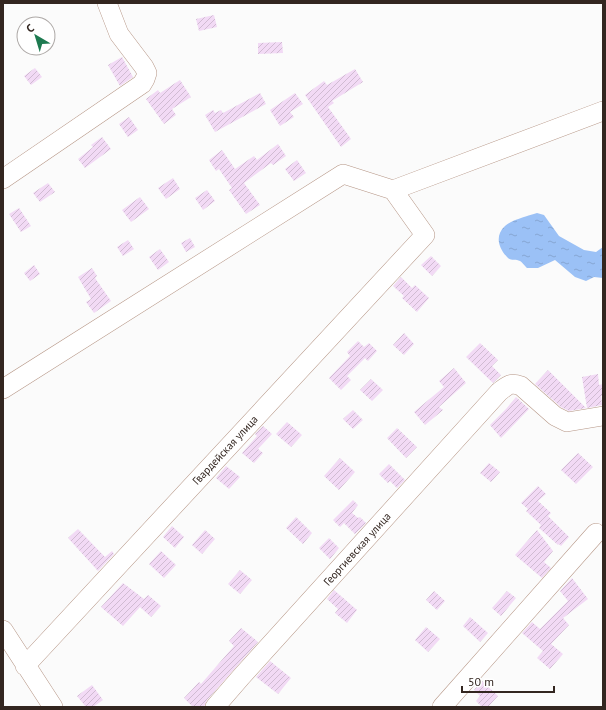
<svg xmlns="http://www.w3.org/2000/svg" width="606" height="710" font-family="'PT Sans',sans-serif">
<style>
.water{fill:url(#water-ripples)}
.building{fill:url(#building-hatch)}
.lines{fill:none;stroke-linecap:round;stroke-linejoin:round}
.minor-casing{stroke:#b69686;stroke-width:20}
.minor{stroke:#fff;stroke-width:19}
.labels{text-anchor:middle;stroke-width:3;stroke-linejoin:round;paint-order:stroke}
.street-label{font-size:11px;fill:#332620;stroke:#fff}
</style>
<defs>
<pattern id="water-ripples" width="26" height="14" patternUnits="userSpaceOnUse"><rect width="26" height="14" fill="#9bc1f6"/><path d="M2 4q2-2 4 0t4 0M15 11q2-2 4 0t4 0" fill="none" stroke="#86a6d3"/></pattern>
<pattern id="building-hatch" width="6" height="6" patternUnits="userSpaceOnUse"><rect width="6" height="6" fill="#f2daf5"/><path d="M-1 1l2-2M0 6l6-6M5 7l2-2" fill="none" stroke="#d0bbd2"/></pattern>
</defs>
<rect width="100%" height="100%" fill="#fbfbfb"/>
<path class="water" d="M 537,213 L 544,215 L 559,236 L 584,250 L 596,252 L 603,247 L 603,278 L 594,277 L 586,281 L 575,277 L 555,260 L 538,268 L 527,268 C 525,266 522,262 520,261 C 516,259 512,261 508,258 C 499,249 494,236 505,226 C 511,220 528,216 537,213 Z"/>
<path class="building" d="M 214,15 L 217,27 L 199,31 L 196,19 Z
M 282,42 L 283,53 L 258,54 L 258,43 Z
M 122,57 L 133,77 L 120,86 L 108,65 Z
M 35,68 L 42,77 L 31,85 L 24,76 Z
M 355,69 L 363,82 L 332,101 L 334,103 L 328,107 L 351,139 L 341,147 L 305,95 L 324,81 L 327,85 Z
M 180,80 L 191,97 L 172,109 L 176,115 L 164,124 L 146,99 L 158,90 L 160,93 Z
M 260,93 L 266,104 L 215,132 L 205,115 L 213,110 L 215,113 L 221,110 L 223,113 Z
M 295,93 L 303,104 L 290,112 L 294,117 L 280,126 L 270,110 Z
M 129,117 L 138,130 L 128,137 L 119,124 Z
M 102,137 L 111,149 L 85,168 L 78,159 L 93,147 L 91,145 Z
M 278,144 L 286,156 L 273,165 L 271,163 L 244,183 L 260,205 L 246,214 L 229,190 L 232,188 L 219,169 L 216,171 L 209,160 L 222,150 L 235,169 L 254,156 L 257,160 Z
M 297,160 L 306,173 L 294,181 L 285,169 Z
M 173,178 L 180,189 L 166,199 L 158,188 Z
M 48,183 L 55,192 L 40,202 L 33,193 Z
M 207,190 L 215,201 L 203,210 L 195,198 Z
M 140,197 L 149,209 L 131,222 L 122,210 Z
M 19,208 L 31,226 L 21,232 L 9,214 Z
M 190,238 L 195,247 L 186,252 L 181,243 Z
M 128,240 L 134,249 L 123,256 L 117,247 Z
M 160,249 L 169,262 L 158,270 L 149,257 Z
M 431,256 L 441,266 L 432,276 L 421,265 Z
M 34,265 L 40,274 L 30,281 L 24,273 Z
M 92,268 L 97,276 L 95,278 L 111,301 L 94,313 L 86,302 L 91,299 L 78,277 Z
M 401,277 L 412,288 L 415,285 L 429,298 L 417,312 L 402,298 L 404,296 L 393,286 Z
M 404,333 L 414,344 L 404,355 L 393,345 Z
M 358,341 L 364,347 L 369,343 L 377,351 L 368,361 L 365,358 L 347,376 L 351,380 L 341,390 L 329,378 L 350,356 L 347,352 Z
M 480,343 L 498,360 L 492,366 L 501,375 L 493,383 L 466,357 Z
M 454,368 L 466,383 L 439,407 L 443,410 L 425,425 L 414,412 L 444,387 L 439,381 Z
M 548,370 L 586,408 L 569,411 L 561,407 L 535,384 Z
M 598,374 L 599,385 L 603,384 L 603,396 L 601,396 L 602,405 L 587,408 L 582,377 Z
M 371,379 L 383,390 L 372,401 L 360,390 Z
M 516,397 L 529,409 L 501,438 L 490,425 L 506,409 Z
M 353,410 L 363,420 L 353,429 L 343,419 Z
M 287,422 L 302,435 L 291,447 L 276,434 Z
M 263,426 L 272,434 L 258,449 L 263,453 L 254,463 L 242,453 L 257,436 L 255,434 Z
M 397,428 L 417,447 L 406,458 L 387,438 Z
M 578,453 L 593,467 L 576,484 L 561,470 Z
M 340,458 L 355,472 L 339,490 L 324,476 Z
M 489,463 L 500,472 L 491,482 L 480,473 Z
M 389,464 L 405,480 L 397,488 L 390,481 L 388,483 L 379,474 Z
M 226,466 L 240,477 L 229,489 L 216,478 Z
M 538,486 L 546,494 L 538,501 L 551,513 L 548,516 L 569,537 L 561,546 L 559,544 L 558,545 L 539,528 L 541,525 L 526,511 L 528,509 L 521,503 Z
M 353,500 L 358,505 L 352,513 L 358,518 L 360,517 L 366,523 L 355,534 L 344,523 L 340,527 L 333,520 Z
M 296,517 L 312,533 L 303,544 L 286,528 Z
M 172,526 L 184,537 L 175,548 L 163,537 Z
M 78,529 L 105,557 L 112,551 L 114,554 L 98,571 L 68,538 Z
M 205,530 L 215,539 L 202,554 L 192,545 Z
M 537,530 L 553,551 L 544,562 L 551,568 L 542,578 L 515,555 Z
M 329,538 L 339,548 L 330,559 L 319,548 Z
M 161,551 L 176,565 L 164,578 L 149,564 Z
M 240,570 L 252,580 L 240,594 L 228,584 Z
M 572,578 L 588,599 L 563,618 L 569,625 L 551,644 L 563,654 L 550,669 L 537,658 L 543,651 L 522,633 L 532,622 L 540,629 L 568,601 L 560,591 Z
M 123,583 L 144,599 L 148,595 L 161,606 L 151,617 L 140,607 L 123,626 L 101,607 Z
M 334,590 L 357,610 L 347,623 L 335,613 L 338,609 L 327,599 Z
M 434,591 L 445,601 L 437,610 L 426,600 Z
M 507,591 L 516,598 L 501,616 L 492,608 Z
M 470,617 L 488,633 L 480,642 L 463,626 Z
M 426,627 L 440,639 L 428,652 L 415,640 Z
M 241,628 L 258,642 L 207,700 L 204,707 L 193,707 L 184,698 L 199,682 L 201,684 L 234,646 L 229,641 Z
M 270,661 L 291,678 L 278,694 L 256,677 Z
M 482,681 L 498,696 L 488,707 L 482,707 L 476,701 L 480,696 L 474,690 Z
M 92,685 L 103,700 L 93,707 L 86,707 L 77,696 Z"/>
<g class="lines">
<g class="minor-casing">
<path id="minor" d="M 3,179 L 142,84 L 145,79 L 147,73 L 144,67 L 119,34 L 107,3
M 3,389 L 343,174 L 393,190 L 603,111
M 3,630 L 53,707
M 25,666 L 425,235 L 393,190
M 215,707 L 241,677 L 499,392 C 508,385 510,382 521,386 L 555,416 L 567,422 L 603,416
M 442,707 L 596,533"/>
</g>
<use href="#minor" class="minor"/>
</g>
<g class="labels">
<g class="street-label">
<text transform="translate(225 450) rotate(-47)" y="4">Гвардейская улица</text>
<text transform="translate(357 549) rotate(-48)" y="4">Георгиевская улица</text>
</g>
</g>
<rect width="606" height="710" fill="none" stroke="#332620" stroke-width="8"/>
<g transform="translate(36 36) rotate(322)"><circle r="19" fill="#ffffff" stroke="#ada8a6"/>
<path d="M0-3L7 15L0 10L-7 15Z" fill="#1d7a50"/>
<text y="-6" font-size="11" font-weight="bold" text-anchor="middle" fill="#332620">С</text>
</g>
<path d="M462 686v6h92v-6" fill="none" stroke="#332620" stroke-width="2"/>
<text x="468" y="686" font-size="12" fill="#332620" stroke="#ffffff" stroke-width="3" paint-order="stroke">50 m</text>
</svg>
